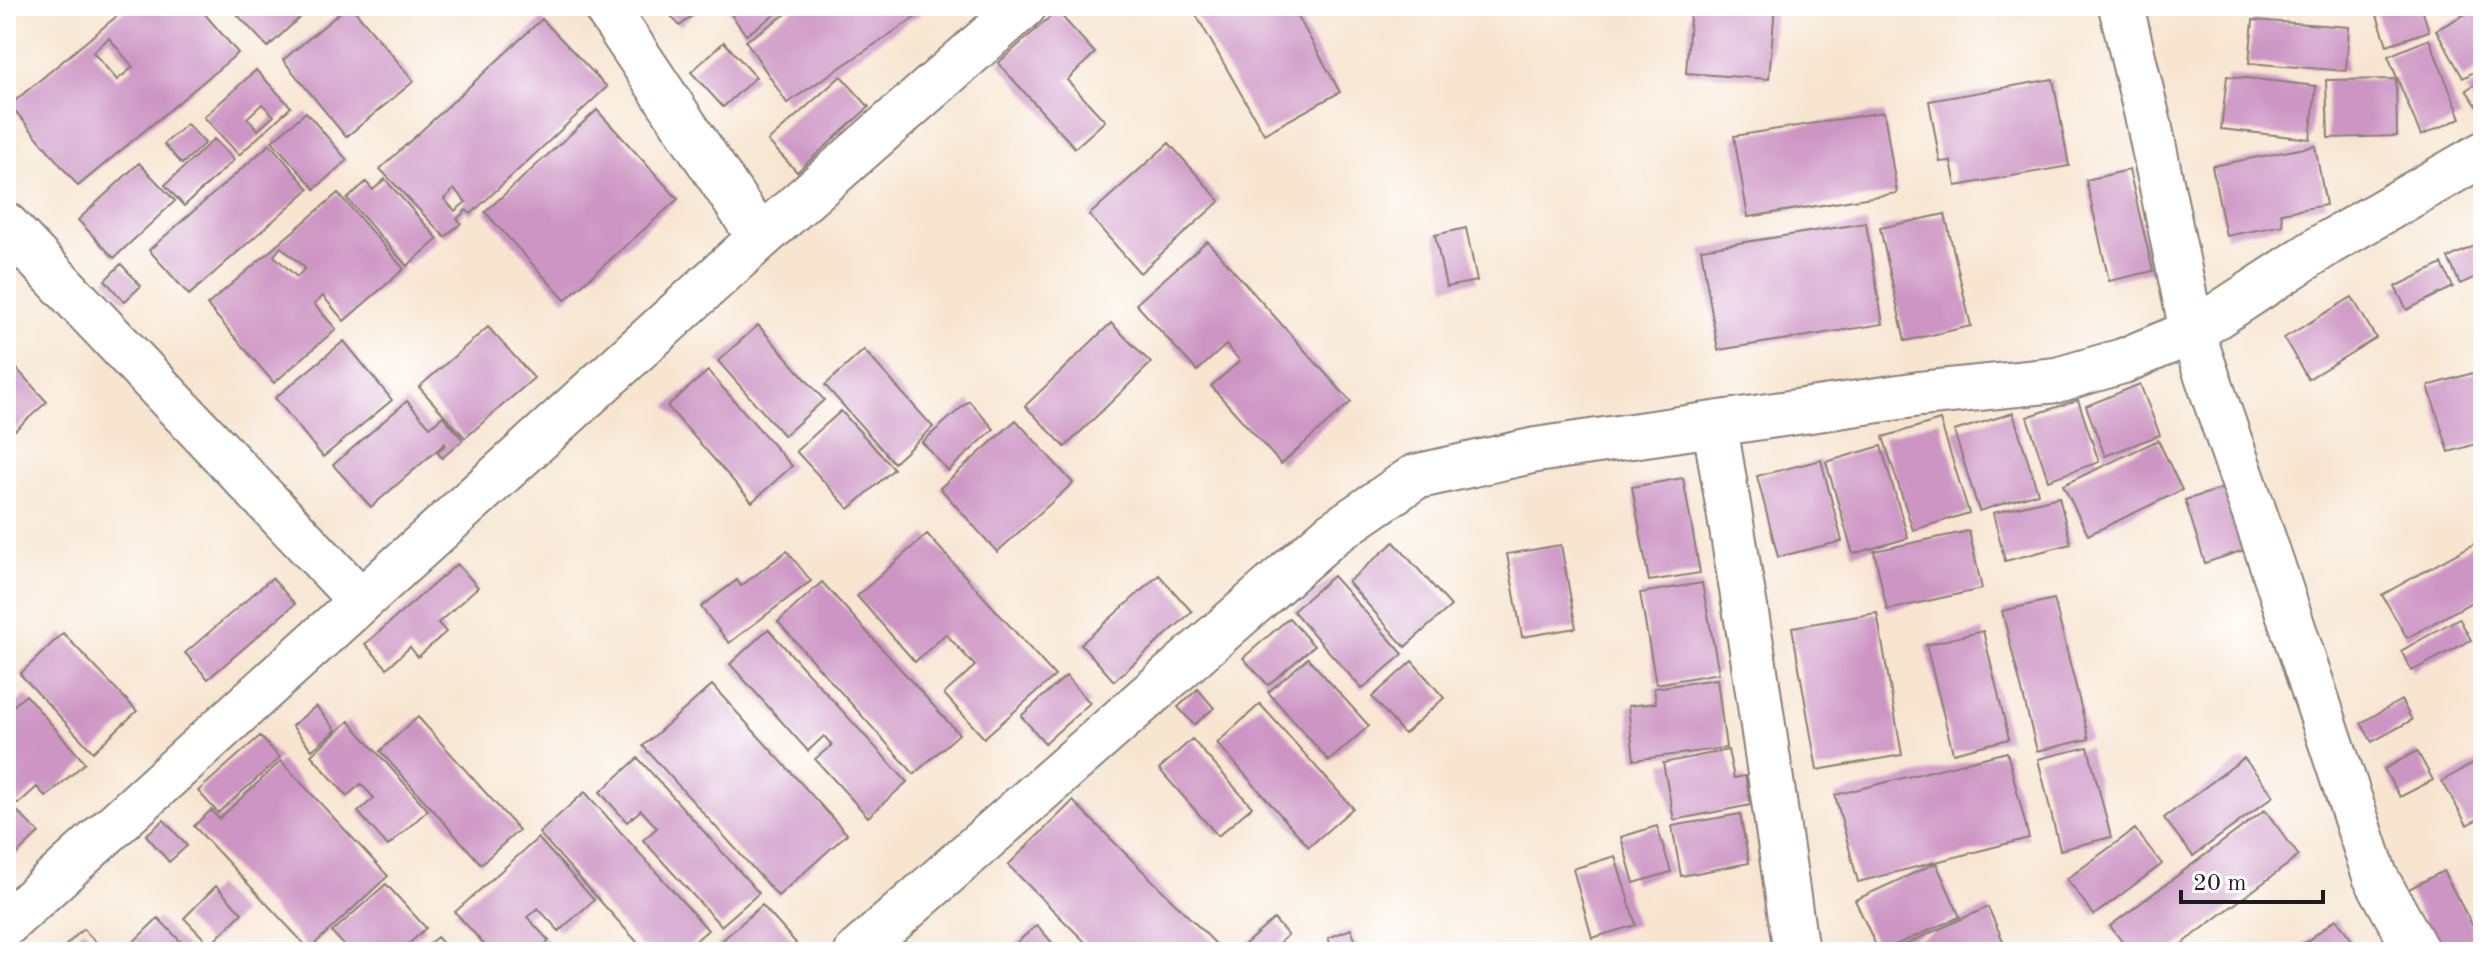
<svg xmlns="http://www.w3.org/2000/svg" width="2489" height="958" font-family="'Old Standard TT',serif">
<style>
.building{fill:#cd95c4;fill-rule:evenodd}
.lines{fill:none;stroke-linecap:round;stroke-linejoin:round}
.minor-casing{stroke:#8a8076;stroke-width:48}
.minor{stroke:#fff;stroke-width:44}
</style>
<rect width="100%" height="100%" fill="#fff"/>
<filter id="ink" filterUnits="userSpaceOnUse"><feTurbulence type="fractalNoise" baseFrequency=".0125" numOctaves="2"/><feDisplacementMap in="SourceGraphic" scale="16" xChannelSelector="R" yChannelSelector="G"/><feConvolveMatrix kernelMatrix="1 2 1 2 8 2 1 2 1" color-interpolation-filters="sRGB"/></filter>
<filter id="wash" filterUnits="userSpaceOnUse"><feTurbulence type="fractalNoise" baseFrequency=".006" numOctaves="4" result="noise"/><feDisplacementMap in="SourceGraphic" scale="32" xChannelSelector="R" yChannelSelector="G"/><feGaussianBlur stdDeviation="1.8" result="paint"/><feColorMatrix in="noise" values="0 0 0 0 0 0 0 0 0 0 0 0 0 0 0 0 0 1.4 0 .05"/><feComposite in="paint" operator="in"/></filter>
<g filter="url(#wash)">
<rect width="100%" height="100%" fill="#f7e5d0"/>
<g id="blocks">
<path class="building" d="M 129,6 L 198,6 L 238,53 L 78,186 L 10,105 ZM 109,38 L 133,67 L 117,80 L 93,52 Z
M 229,6 L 312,6 L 268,47 Z
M 348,6 L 351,6 L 414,81 L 346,137 L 283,60 Z
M 662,6 L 703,6 L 680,26 Z
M 725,6 L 787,6 L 746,35 Z
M 798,6 L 919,6 L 923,12 L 787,103 L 746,41 Z
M 1191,6 L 1292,6 L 1340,92 L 1264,134 Z
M 1691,6 L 1775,6 L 1769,79 L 1686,73 Z
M 2374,6 L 2421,6 L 2429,31 L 2387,45 Z
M 2480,6 L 2483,6 L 2483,67 L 2463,78 L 2436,30 Z
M 1057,11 L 1095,53 L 1067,80 L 1105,121 L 1075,148 L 998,63 Z
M 542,19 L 607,87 L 471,214 L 466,210 L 457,219 L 461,223 L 445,237 L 380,169 ZM 454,189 L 466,202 L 455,211 L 444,199 Z
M 2253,20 L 2349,27 L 2346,71 L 2249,63 Z
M 2429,39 L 2461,118 L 2421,136 L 2388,56 Z
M 724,42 L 756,77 L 723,107 L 691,72 Z
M 256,70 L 291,107 L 239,155 L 204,117 ZM 262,104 L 274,116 L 258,130 L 247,118 Z
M 841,76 L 869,107 L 797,172 L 768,141 Z
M 2227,76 L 2316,86 L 2310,139 L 2221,129 Z
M 2053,79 L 2069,166 L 1956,186 L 1951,161 L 1940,162 L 1929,101 Z
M 2396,79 L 2397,136 L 2328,138 L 2326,80 Z
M 2483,79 L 2483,115 L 2466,90 Z
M 597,110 L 678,199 L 565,300 L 485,212 Z
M 306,112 L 347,160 L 315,189 L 272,141 Z
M 1884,112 L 1897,193 L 1748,217 L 1734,136 Z
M 187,124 L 205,143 L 182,164 L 164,144 Z
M 214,139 L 234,160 L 184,206 L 165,185 Z
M 1169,143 L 1220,201 L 1140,273 L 1089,215 Z
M 270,144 L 309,189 L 189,295 L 149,250 Z
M 2315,146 L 2326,205 L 2281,213 L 2283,225 L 2226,236 L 2212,166 Z
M 139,163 L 175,201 L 114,258 L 78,220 Z
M 2129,170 L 2153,271 L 2109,281 L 2086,180 Z
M 385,179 L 438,239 L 407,266 L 347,199 L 366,182 L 373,190 Z
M 338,193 L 404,269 L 344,321 L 323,296 L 314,304 L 336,329 L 274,383 L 207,305 ZM 281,247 L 305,268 L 297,277 L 274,256 Z
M 1945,214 L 1971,326 L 1905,341 L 1880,228 Z
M 1866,223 L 1883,324 L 1718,350 L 1701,249 Z
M 1466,228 L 1477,281 L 1446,287 L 1435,235 Z
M 1207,241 L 1351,402 L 1281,464 L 1211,386 L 1240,361 L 1226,345 L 1197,371 L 1136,304 Z
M 2483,242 L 2483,274 L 2460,284 L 2448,258 Z
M 121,264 L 141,286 L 124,302 L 105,280 Z
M 2442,264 L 2453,287 L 2407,310 L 2395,287 Z
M 2352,297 L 2376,338 L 2308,379 L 2284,338 Z
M 1111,323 L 1151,363 L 1065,447 L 1025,406 Z
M 758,325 L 824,400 L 784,436 L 718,361 Z
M 488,327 L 534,378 L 465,438 L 419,387 Z
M 344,341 L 392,400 L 323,457 L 275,398 Z
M 864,350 L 933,427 L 894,463 L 825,385 Z
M 6,357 L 47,402 L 6,438 Z
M 2483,370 L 2483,442 L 2449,452 L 2428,386 Z
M 708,371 L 792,466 L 752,502 L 667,406 Z
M 2140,384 L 2160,435 L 2105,456 L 2086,406 Z
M 2078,400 L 2099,462 L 2048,480 L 2027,417 Z
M 407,401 L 430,427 L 443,416 L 463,440 L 442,458 L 437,452 L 446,445 L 445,443 L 371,507 L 333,465 Z
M 969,401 L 994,429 L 948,471 L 922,442 Z
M 841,411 L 894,469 L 849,509 L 796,451 Z
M 2013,413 L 2038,493 L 1979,511 L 1954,431 Z
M 1016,420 L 1073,483 L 997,552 L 940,488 Z
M 1940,420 L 1969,513 L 1913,530 L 1883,437 Z
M 2158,440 L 2182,490 L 2088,535 L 2063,485 Z
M 1881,446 L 1908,538 L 1853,554 L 1826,462 Z
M 1821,460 L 1842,541 L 1778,557 L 1757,476 Z
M 1683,478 L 1700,573 L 1649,581 L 1632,487 Z
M 2224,488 L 2244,550 L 2205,563 L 2185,500 Z
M 2059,497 L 2071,544 L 2005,561 L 1993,513 Z
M 1969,531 L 1982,589 L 1887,610 L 1874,551 Z
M 927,534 L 1055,676 L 984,738 L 944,694 L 975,666 L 946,634 L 915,662 L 857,596 Z
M 2483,539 L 2483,596 L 2407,638 L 2382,595 Z
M 1394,542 L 1451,606 L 1405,647 L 1348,582 Z
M 1561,545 L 1576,628 L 1522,637 L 1507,554 Z
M 787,551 L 811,581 L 729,643 L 701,607 L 737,580 L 741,586 Z
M 457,564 L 478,587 L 438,623 L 446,632 L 418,657 L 410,647 L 387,668 L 365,644 Z
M 1159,575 L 1192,612 L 1114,681 L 1081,644 Z
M 1333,576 L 1403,654 L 1362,689 L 1293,611 Z
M 272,578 L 295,604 L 208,679 L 185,653 Z
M 822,582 L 959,734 L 914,774 L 778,622 Z
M 1702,583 L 1719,673 L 1656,684 L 1640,593 Z
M 2054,599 L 2089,739 L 2037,751 L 2002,611 Z
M 1877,613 L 1902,755 L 1817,770 L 1792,627 Z
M 1289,618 L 1314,646 L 1268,685 L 1243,658 Z
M 2459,618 L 2471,640 L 2412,671 L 2401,651 Z
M 768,629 L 907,782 L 868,817 L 815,759 L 832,745 L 824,736 L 808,751 L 730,664 Z
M 1983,631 L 2009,739 L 1953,753 L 1926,645 Z
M 63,633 L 137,711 L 93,752 L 20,674 Z
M 1308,658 L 1369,726 L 1329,761 L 1268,692 Z
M 1412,661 L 1444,698 L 1404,734 L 1372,697 Z
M 1066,676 L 1090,703 L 1045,743 L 1021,716 Z
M 1717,679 L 1726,748 L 1634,760 L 1628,706 L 1656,703 L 1654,688 Z
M 712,685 L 847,834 L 778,896 L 643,746 Z
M 1198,689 L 1214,708 L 1194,725 L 1178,707 Z
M 26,695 L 85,763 L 46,797 L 37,787 L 18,804 L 6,790 L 6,712 Z
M 2401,700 L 2412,720 L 2372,742 L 2361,723 Z
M 1260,704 L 1353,808 L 1309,847 L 1217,743 Z
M 316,706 L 336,730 L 312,750 L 292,726 Z
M 418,717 L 519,830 L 481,864 L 380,751 Z
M 349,721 L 428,810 L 388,846 L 358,812 L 374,798 L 361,784 L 347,796 L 311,755 Z
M 260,736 L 280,758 L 218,813 L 198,791 Z
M 1192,739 L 1252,807 L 1218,836 L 1159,769 Z
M 2088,747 L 2111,837 L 2060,850 L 2038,759 Z
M 1728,750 L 1734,778 L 1745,776 L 1751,805 L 1674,820 L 1663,763 Z
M 2417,751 L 2433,780 L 2400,797 L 2384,769 Z
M 2007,752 L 2029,838 L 1858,882 L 1835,795 Z
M 638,758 L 759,893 L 721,926 L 643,840 L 657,828 L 641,810 L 627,822 L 600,792 Z
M 2244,758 L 2274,796 L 2193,856 L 2164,818 Z
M 2483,758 L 2483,816 L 2467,825 L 2442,781 Z
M 281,761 L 388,876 L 309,949 L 194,826 L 211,810 L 219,819 Z
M 585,792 L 708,930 L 683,952 L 646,952 L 539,833 Z
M 6,800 L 39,833 L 6,865 Z
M 1073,801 L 1224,952 L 1095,952 L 1008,865 Z
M 2265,810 L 2299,856 L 2171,952 L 2130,952 L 2110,926 Z
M 1740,814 L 1749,863 L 1681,876 L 1672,826 Z
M 164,820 L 187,846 L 169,862 L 146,835 Z
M 1657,826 L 1671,872 L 1634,883 L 1621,837 Z
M 2135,829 L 2162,864 L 2094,915 L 2067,879 Z
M 538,838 L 594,900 L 559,931 L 538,908 L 527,917 L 549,941 L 537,952 L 491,952 L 455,912 Z
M 1615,856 L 1636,925 L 1592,938 L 1573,869 Z
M 1936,863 L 1960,917 L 1879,952 L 1855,900 Z
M 2443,871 L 2483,945 L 2483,952 L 2441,952 L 2407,890 Z
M 386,884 L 426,928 L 400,952 L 350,952 L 332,932 Z
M 216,886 L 242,913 L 210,945 L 184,918 Z
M 762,905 L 796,943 L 786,952 L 721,952 L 716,946 Z
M 1988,907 L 2007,950 L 2004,952 L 1888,952 Z
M 158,918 L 191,952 L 123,952 Z
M 1274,919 L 1288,935 L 1269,952 L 1236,952 Z
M 2336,919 L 2361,952 L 2293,952 Z
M 1037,925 L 1060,952 L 1006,952 Z
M 83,929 L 106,952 L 59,952 Z
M 1351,929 L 1360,952 L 1320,952 L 1332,947 L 1328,938 Z
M 437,937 L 451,952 L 419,952 Z"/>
</g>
</g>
<g filter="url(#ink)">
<use href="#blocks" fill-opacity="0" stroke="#8a8076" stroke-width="2"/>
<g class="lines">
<g class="minor-casing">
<path id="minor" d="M 605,6 L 760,238
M 2121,6 L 2149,124 L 2192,332 L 2273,567 L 2375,876 L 2417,952
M 6,225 L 361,601
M 1715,426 L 1752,650 L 1796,952
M 6,924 L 760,238 L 1024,6
M 857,952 L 1332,534 L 1415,477 L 1536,450 L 1920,394 L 2057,380 L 2123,361 L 2192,332 L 2328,243 L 2483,154"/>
</g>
<use href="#minor" class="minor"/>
</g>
</g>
<rect width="2489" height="958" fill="none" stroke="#fff" stroke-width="32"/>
<path d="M2181 890v12h142v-12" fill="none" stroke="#1c1c1c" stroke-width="4"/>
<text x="2193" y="890" font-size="24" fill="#1c1c1c" stroke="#ffffff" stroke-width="6" paint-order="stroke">20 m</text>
</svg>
